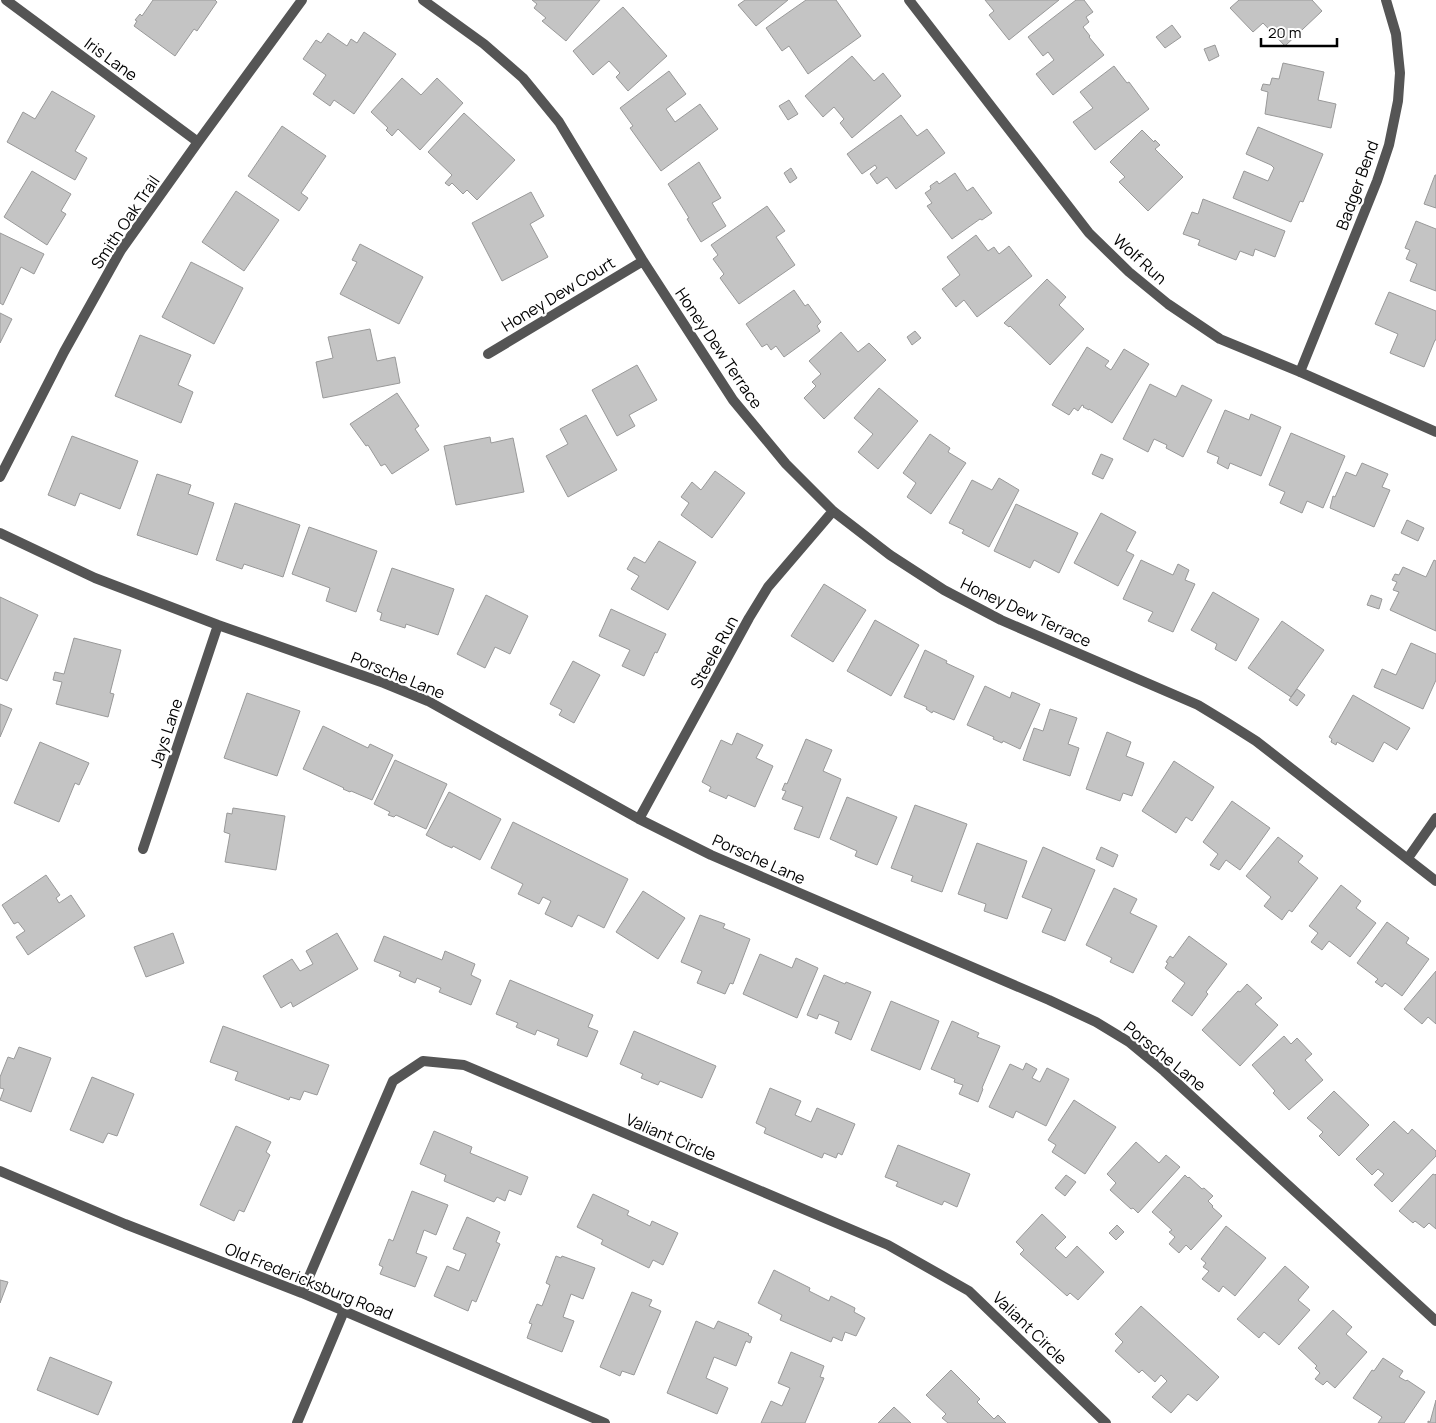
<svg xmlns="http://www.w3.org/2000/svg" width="1436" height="1423" font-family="Manrope,sans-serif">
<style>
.building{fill:#c4c4c4;stroke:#999}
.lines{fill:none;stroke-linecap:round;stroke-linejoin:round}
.service{stroke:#555;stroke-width:10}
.minor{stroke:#555;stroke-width:10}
.labels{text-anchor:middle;stroke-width:4.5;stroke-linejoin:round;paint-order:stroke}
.street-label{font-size:16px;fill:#000;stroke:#fff}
</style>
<rect width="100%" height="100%" fill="#fff"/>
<path class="building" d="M 153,0 L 215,0 L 217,2 L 197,31 L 194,29 L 175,56 L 134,26 L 137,21 L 135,20 L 140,14 L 142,16 Z
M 532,0 L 600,0 L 566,41 L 542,21 L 546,18 L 534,8 L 537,4 Z
M 745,0 L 788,0 L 756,26 L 738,5 Z
M 806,0 L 836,0 L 861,36 L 808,74 L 789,46 L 782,51 L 766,28 Z
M 985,0 L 1059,0 L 1009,40 L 989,15 L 994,11 Z
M 1076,0 L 1084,0 L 1093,12 L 1086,17 L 1089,22 L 1083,27 L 1090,36 L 1089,37 L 1104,55 L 1053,95 L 1036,74 L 1054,60 L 1048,52 L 1043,56 L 1028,37 Z
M 1239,0 L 1312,0 L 1322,11 L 1285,46 L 1263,23 L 1253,32 L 1230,8 Z
M 623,7 L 667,56 L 628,91 L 616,77 L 620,73 L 609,61 L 593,75 L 573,51 Z
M 1172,25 L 1181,37 L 1165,48 L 1156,37 Z
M 364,32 L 396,54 L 354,114 L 334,100 L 330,106 L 313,94 L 326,75 L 303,59 L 316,40 L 321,43 L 328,33 L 347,46 L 351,39 L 357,43 Z
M 1215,45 L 1219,56 L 1209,61 L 1204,49 Z
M 852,56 L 874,81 L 883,73 L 901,96 L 852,138 L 840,123 L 844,119 L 834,107 L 823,117 L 805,96 Z
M 1283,63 L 1324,72 L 1318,100 L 1336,104 L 1331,128 L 1265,114 L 1268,92 L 1261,90 L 1263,84 L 1270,85 L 1272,78 L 1279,79 Z
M 1114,66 L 1127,83 L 1129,82 L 1149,109 L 1095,150 L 1073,122 L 1093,108 L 1080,92 Z
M 669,71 L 686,94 L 666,109 L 675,122 L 700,104 L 718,129 L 661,171 L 630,128 L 633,126 L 620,108 Z
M 402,78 L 421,95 L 437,78 L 463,103 L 420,150 L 398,129 L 392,136 L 386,130 L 388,128 L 371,112 Z
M 52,91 L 95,116 L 75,151 L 87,158 L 75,180 L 7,142 L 23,112 L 35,119 Z
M 789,100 L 798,114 L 788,120 L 779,106 Z
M 464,113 L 515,160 L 477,200 L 467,190 L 463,194 L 452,183 L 449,186 L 445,183 L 452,175 L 428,152 Z
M 901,115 L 917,136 L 927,129 L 945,153 L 896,189 L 887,177 L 877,184 L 870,174 L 877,168 L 875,165 L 862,174 L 847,154 Z
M 282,126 L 326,156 L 301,193 L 308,198 L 299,211 L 248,176 Z
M 1258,127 L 1323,154 L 1303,202 L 1300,201 L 1291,222 L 1233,198 L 1244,171 L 1268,181 L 1274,168 L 1271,165 L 1246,154 Z
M 1142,130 L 1154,142 L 1155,140 L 1160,145 L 1155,149 L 1183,177 L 1148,211 L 1119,182 L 1125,177 L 1110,162 Z
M 699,162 L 721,198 L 712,203 L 726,226 L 701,242 L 687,219 L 689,218 L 668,184 Z
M 791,168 L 797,178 L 790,183 L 784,173 Z
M 32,171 L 71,194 L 61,211 L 66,214 L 47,245 L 4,217 Z
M 955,173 L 967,191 L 973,187 L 992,213 L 982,220 L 980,219 L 952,239 L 927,206 L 932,203 L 925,193 L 931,189 L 930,186 L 937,181 L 939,184 Z
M 1435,175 L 1436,175 L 1436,208 L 1424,204 Z
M 236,191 L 279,220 L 244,271 L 202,242 Z
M 531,192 L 544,216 L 530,224 L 548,257 L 502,281 L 472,223 Z
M 1203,199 L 1285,231 L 1275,257 L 1255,249 L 1253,256 L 1240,251 L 1236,260 L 1198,245 L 1200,240 L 1183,234 L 1192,212 L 1198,214 Z
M 767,206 L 785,231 L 776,237 L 795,265 L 739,304 L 720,278 L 724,274 L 713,259 L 718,255 L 711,245 Z
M 1416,221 L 1436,229 L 1436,291 L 1410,281 L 1417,264 L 1406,259 L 1410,250 L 1405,248 Z
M 0,233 L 44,254 L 34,274 L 21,267 L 3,305 L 0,303 Z
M 976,235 L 988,251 L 994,247 L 999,254 L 1009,246 L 1032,276 L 977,317 L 964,300 L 956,307 L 942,289 L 960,275 L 947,257 Z
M 360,244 L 423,277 L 399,324 L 340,294 L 357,262 L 352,260 Z
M 191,262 L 243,288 L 214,344 L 162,317 Z
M 1047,279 L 1066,297 L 1059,305 L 1084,329 L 1050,365 L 1010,326 L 1009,327 L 1004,323 Z
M 794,290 L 805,306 L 808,304 L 821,322 L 817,326 L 820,331 L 784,357 L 776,346 L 771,350 L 767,344 L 762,347 L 746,324 Z
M 1389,292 L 1436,311 L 1436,340 L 1435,340 L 1424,367 L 1390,353 L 1398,334 L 1375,324 Z
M 0,313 L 12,319 L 0,343 Z
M 370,329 L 377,361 L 395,357 L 400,383 L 323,398 L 316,362 L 333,358 L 328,337 Z
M 915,331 L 921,338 L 912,345 L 907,337 Z
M 841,332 L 858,352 L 869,343 L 886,360 L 824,419 L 804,398 L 816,386 L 812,382 L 821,374 L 809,361 Z
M 140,335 L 191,355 L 178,385 L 193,392 L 181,423 L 115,396 Z
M 1087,347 L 1109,361 L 1105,366 L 1111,370 L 1124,349 L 1149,364 L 1112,423 L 1089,409 L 1089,410 L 1083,407 L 1084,406 L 1082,405 L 1078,411 L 1074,408 L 1069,415 L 1052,405 Z
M 637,365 L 657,400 L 629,415 L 635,426 L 617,436 L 592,390 Z
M 1150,384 L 1176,397 L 1182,385 L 1212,400 L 1183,457 L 1166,448 L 1167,445 L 1154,439 L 1148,452 L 1123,439 Z
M 879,388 L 918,421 L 878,469 L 858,452 L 873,434 L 854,418 Z
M 397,393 L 419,426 L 415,429 L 429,450 L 392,474 L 385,464 L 381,466 L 368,445 L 366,446 L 350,424 Z
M 1225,410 L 1249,420 L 1251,414 L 1281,427 L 1261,476 L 1230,463 L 1228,469 L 1217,463 L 1219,457 L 1207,452 Z
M 586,415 L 617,470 L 568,497 L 546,456 L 568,444 L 560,429 Z
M 1291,433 L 1345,456 L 1323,508 L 1307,501 L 1302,513 L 1280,503 L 1285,492 L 1269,485 Z
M 930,434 L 950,448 L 948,452 L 966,463 L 931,514 L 907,497 L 916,483 L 903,473 Z
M 72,436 L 138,461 L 120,509 L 80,493 L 75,506 L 48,495 Z
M 490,437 L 491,443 L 513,438 L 524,492 L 456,505 L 444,446 Z
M 1101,454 L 1113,459 L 1103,479 L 1092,474 Z
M 1362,463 L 1388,474 L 1382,487 L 1390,490 L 1374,527 L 1330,508 L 1333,496 L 1335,497 L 1346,472 L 1356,476 Z
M 715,471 L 745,493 L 712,538 L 681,515 L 689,503 L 681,497 L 692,482 L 701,490 Z
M 157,474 L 191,485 L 188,494 L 214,503 L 197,555 L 137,535 Z
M 999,478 L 1019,490 L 989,547 L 962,533 L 964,530 L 949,523 L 972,480 L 992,490 Z
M 235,503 L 300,525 L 283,577 L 244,564 L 242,569 L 216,560 Z
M 1016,504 L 1078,533 L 1059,573 L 1034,560 L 1030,568 L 994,551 Z
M 1101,513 L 1136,532 L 1126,551 L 1134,555 L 1118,586 L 1074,563 Z
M 1407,520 L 1424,528 L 1418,541 L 1401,533 Z
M 309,527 L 377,551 L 356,612 L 326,601 L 330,588 L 292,574 Z
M 659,541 L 696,562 L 668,610 L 631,589 L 639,576 L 627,569 L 634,557 L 645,563 Z
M 1141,560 L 1173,575 L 1178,564 L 1189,570 L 1185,580 L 1195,584 L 1173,632 L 1148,621 L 1153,612 L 1123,599 Z
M 1434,560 L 1436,561 L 1436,631 L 1390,610 L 1399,592 L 1393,590 L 1397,582 L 1392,580 L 1395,574 L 1399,575 L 1403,567 L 1426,577 Z
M 392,568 L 454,589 L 438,635 L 406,624 L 405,628 L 380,620 L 382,613 L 377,611 Z
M 824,584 L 866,610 L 833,662 L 791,636 Z
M 1213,592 L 1259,619 L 1236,661 L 1215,649 L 1217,644 L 1191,630 Z
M 486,595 L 528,616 L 510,654 L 495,647 L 485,668 L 457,654 Z
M 1371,595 L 1382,599 L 1379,609 L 1367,605 Z
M 0,597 L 38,615 L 7,681 L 0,678 Z
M 611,609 L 666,634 L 657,653 L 655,652 L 644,676 L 622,666 L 630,650 L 599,636 Z
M 875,620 L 919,645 L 891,696 L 847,671 Z
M 1282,621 L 1324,650 L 1291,697 L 1248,668 Z
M 74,638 L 121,650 L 110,693 L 114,694 L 108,717 L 56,704 L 62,682 L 53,680 L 55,672 L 64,674 Z
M 1411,643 L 1436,654 L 1436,680 L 1423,709 L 1374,687 L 1382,669 L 1396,675 Z
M 925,650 L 947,661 L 946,663 L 974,676 L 954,720 L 933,711 L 932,713 L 926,709 L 927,707 L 904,697 Z
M 573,661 L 600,675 L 574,723 L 559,715 L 562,710 L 550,704 Z
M 985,686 L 1010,698 L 1012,692 L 1040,704 L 1020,749 L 1003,741 L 1002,743 L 993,739 L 994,737 L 967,725 Z
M 1297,689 L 1305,695 L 1297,706 L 1289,700 Z
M 247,693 L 300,711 L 277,776 L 224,758 Z
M 1353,695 L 1410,728 L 1397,750 L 1384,742 L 1373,762 L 1337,742 L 1336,745 L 1331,742 L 1332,739 L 1329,737 Z
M 0,704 L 12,709 L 0,737 Z
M 1050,709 L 1077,718 L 1068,744 L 1079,748 L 1070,776 L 1023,760 L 1034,728 L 1043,731 Z
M 323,726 L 368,748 L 370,744 L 393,755 L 372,800 L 351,791 L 350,792 L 343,789 L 344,788 L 303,769 Z
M 1107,732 L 1131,742 L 1126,756 L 1144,763 L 1132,796 L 1123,793 L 1120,801 L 1086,789 Z
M 737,733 L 763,745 L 756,758 L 773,766 L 755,807 L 728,795 L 726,799 L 725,798 L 709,791 L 711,787 L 702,782 L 721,740 L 732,745 Z
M 806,739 L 832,750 L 823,771 L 841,779 L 819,838 L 794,829 L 803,807 L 782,799 L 786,791 L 782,790 L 785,783 L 787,784 Z
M 40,742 L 89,763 L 79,785 L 75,783 L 59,822 L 14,803 Z
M 395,760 L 447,784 L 426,829 L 396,815 L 394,817 L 388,815 L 390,812 L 374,804 Z
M 1174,761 L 1214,787 L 1192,821 L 1186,817 L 1176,833 L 1142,811 Z
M 449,792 L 501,819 L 480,860 L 453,846 L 452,848 L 445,845 L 426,835 Z
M 847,797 L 897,817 L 877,865 L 855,856 L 857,851 L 830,839 Z
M 1232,801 L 1270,828 L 1240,870 L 1226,860 L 1219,870 L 1210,865 L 1218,854 L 1203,842 Z
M 915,805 L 967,824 L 942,892 L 911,881 L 913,876 L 891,868 Z
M 233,808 L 285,816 L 276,870 L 225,862 L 230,834 L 224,832 L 227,813 L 232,814 Z
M 513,822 L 628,879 L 604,928 L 578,915 L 572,927 L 545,914 L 551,901 L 543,897 L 539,904 L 518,894 L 523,884 L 491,868 Z
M 1278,837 L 1303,856 L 1298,862 L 1318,878 L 1292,912 L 1289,910 L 1282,920 L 1264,906 L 1271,897 L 1246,876 Z
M 977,843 L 1027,861 L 1007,919 L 984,911 L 986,904 L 958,894 Z
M 1043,847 L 1095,870 L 1065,941 L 1042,932 L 1052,909 L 1022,897 Z
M 1101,847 L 1118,855 L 1113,867 L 1096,859 Z
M 46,875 L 60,895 L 56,898 L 59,903 L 71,895 L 85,916 L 28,955 L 16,937 L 25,931 L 18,922 L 14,924 L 2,905 Z
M 1341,885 L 1361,901 L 1356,908 L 1376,923 L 1350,957 L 1329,941 L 1322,950 L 1311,942 L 1318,933 L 1309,926 Z
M 1114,888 L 1137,899 L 1130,913 L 1157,926 L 1133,973 L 1110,962 L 1112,958 L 1086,945 Z
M 643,891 L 685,918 L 658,959 L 616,932 Z
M 700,915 L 725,924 L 723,928 L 750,939 L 733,984 L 730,983 L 725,994 L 697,983 L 702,971 L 681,962 Z
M 1387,922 L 1409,938 L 1406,943 L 1429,959 L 1402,996 L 1385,983 L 1382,987 L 1375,982 L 1378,979 L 1357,963 Z
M 173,933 L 184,963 L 146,977 L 134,947 Z
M 337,933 L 358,969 L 293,1007 L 291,1002 L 281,1008 L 263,976 L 292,959 L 300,971 L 313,964 L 306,951 Z
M 384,936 L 442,960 L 445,951 L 475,964 L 471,975 L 481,980 L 471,1005 L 439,992 L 441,988 L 417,978 L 415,983 L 399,976 L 401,972 L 374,961 Z
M 1189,936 L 1227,964 L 1206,992 L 1208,994 L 1192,1016 L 1172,1001 L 1185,983 L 1165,968 L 1168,963 L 1166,962 L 1170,956 L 1173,958 Z
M 760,954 L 792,968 L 796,958 L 818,968 L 797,1018 L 743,994 Z
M 1436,971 L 1436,1024 L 1428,1017 L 1422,1024 L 1404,1009 Z
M 824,975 L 845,984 L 846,982 L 871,992 L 851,1040 L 835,1033 L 839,1022 L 819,1014 L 817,1019 L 807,1015 Z
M 510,980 L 593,1015 L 588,1027 L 598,1031 L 587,1057 L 557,1045 L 559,1039 L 537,1030 L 535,1035 L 516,1027 L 518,1023 L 496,1014 Z
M 1247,984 L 1262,998 L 1255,1004 L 1278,1025 L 1240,1066 L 1202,1030 L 1238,991 L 1240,992 Z
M 891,1001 L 939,1021 L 920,1070 L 871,1050 Z
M 952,1021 L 979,1033 L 977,1037 L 1000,1046 L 982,1088 L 983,1089 L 978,1102 L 959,1094 L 963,1085 L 954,1082 L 955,1079 L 931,1069 Z
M 223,1026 L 329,1065 L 317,1095 L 304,1091 L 300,1100 L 290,1097 L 289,1100 L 235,1080 L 238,1072 L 210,1062 Z
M 634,1031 L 716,1066 L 702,1098 L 660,1081 L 658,1085 L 641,1078 L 643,1074 L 620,1064 Z
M 1284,1036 L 1291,1044 L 1297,1038 L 1312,1054 L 1305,1060 L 1323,1080 L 1289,1110 L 1273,1093 L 1275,1091 L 1252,1065 Z
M 19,1047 L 51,1058 L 31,1112 L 0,1100 L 4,1089 L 0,1088 L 0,1077 L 8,1057 L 14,1059 Z
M 1026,1063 L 1037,1069 L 1032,1078 L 1040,1082 L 1047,1068 L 1069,1079 L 1046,1126 L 1016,1111 L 1013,1118 L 989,1107 L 1010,1064 L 1023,1070 Z
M 92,1077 L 134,1094 L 117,1136 L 108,1133 L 103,1143 L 70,1130 Z
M 770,1088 L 801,1101 L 795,1115 L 811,1122 L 817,1108 L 855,1124 L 842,1155 L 838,1153 L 836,1158 L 824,1153 L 822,1158 L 764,1133 L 766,1128 L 756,1123 Z
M 1334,1091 L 1369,1125 L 1339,1156 L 1319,1136 L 1323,1132 L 1307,1118 Z
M 1074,1100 L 1116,1127 L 1085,1174 L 1052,1152 L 1056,1145 L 1048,1140 Z
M 1394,1121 L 1408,1134 L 1412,1129 L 1436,1151 L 1436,1156 L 1392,1202 L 1374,1185 L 1384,1174 L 1378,1169 L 1372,1175 L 1356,1159 Z
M 236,1126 L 271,1142 L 266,1152 L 270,1155 L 244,1212 L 239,1210 L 234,1221 L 200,1205 Z
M 434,1131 L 472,1147 L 470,1153 L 528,1177 L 521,1195 L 509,1190 L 505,1201 L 497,1197 L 494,1202 L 444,1181 L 446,1175 L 420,1164 Z
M 1136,1142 L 1159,1163 L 1166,1155 L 1180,1167 L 1138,1213 L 1133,1208 L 1131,1209 L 1110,1190 L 1116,1183 L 1107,1174 Z
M 898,1145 L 970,1174 L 957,1207 L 944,1201 L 942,1205 L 896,1186 L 898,1182 L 885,1177 Z
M 1433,1174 L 1435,1175 L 1436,1174 L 1436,1229 L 1429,1223 L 1424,1228 L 1415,1221 L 1413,1223 L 1399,1211 Z
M 1066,1175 L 1076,1182 L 1065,1196 L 1055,1188 Z
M 1185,1175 L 1188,1178 L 1189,1177 L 1202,1189 L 1204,1188 L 1213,1196 L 1208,1201 L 1213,1206 L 1212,1207 L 1222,1216 L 1191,1250 L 1186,1245 L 1179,1253 L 1169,1244 L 1175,1237 L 1169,1232 L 1172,1230 L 1152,1212 Z
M 412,1191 L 448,1205 L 436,1235 L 424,1230 L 416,1253 L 427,1257 L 415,1287 L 380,1274 L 383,1267 L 379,1265 L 389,1239 L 393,1241 Z
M 593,1194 L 629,1211 L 627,1215 L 650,1226 L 652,1221 L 678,1233 L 663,1265 L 653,1260 L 649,1268 L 601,1244 L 603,1240 L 577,1227 Z
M 1042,1214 L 1066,1237 L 1055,1248 L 1066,1258 L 1077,1246 L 1104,1272 L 1078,1300 L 1070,1293 L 1067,1296 L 1020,1254 L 1024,1250 L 1016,1242 Z
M 467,1217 L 500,1232 L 496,1242 L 500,1244 L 476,1302 L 472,1300 L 468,1311 L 434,1296 L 447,1266 L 459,1271 L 466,1254 L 453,1249 Z
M 1117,1225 L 1124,1232 L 1116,1240 L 1109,1233 Z
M 1226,1226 L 1266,1258 L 1235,1296 L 1223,1286 L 1219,1292 L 1202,1279 L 1209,1271 L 1203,1267 L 1206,1263 L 1201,1259 Z
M 556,1256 L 561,1258 L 562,1256 L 595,1268 L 583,1299 L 571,1294 L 563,1317 L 574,1321 L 562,1352 L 527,1338 L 532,1324 L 529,1323 L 537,1304 L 542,1306 L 550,1285 L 546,1283 Z
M 1285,1266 L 1309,1287 L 1298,1300 L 1310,1310 L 1279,1345 L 1264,1332 L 1259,1338 L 1237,1319 Z
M 774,1270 L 810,1288 L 809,1291 L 829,1301 L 831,1296 L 855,1308 L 854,1312 L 865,1318 L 856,1336 L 845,1332 L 842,1341 L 833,1337 L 831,1342 L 780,1320 L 782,1315 L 758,1303 Z
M 0,1280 L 8,1282 L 0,1303 Z
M 632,1292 L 652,1300 L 649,1306 L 661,1311 L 634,1375 L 622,1371 L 620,1376 L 600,1367 Z
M 1141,1306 L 1219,1377 L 1197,1401 L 1188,1394 L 1171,1413 L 1152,1397 L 1167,1381 L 1161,1375 L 1155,1382 L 1142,1370 L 1139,1373 L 1115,1351 L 1123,1342 L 1115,1334 Z
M 1333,1310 L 1352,1327 L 1346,1334 L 1367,1352 L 1335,1388 L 1327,1381 L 1323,1385 L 1315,1379 L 1320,1373 L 1315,1368 L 1317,1366 L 1298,1348 Z
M 696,1321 L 714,1329 L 718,1321 L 749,1334 L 748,1335 L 752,1337 L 750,1343 L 746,1341 L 736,1366 L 714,1357 L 706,1378 L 728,1388 L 717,1414 L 667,1393 Z
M 791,1352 L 824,1366 L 820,1377 L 824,1378 L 805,1423 L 761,1423 L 771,1401 L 782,1406 L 790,1388 L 778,1383 Z
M 50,1357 L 112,1382 L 98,1415 L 37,1390 Z
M 1383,1358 L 1403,1371 L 1399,1377 L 1406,1381 L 1407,1380 L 1425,1392 L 1404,1423 L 1378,1423 L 1382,1417 L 1353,1398 L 1372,1370 L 1374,1371 Z
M 951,1370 L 980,1399 L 977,1402 L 994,1419 L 998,1415 L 1006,1423 L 948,1423 L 942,1418 L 946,1414 L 926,1395 Z
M 1436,1400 L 1436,1423 L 1428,1423 L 1428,1421 L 1430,1422 Z
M 894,1407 L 911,1423 L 878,1423 Z"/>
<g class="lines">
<path class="service" d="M 297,1423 L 344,1311"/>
<path class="minor" d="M 6,0 L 198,142
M 423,0 L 484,44 L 523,78 L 559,122 L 643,261 L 733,400 L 786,464 L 833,511 L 890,555 L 944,590 L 1001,620 L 1198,705 L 1226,722 L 1256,741 L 1436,881
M 909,0 L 1089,233 L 1129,272 L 1168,304 L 1220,339 L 1300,372 L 1436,432
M 488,354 L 643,261
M 1300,372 L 1377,181 L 1389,145 L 1398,101 L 1400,73 L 1396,34 L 1386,0
M 0,477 L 64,352 L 121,250 L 198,142 L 302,0
M 0,533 L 95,578 L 218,625 L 384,683 L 428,701 L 639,819 L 711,855 L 1049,1000 L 1096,1022 L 1129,1042 L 1164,1071 L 1436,1321
M 639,819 L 749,618 L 768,587 L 833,511
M 143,849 L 218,625
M 1408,858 L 1436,818
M 0,1171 L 125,1224 L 302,1293 L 605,1423
M 302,1293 L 393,1081 L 423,1061 L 464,1065 L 888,1245 L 969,1291 L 1106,1423"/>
</g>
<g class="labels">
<g class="street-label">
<text transform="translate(111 59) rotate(36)" y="6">Iris Lane</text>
<text transform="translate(1357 185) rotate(-70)" y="6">Badger Bend</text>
<text transform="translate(125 222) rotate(-56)" y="6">Smith Oak Trail</text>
<text transform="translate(1140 259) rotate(42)" y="6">Wolf Run</text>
<text transform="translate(558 294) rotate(-31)" y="6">Honey Dew Court</text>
<text transform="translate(719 348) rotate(56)" y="6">Honey Dew Terrace</text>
<text transform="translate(1026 612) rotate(25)" y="6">Honey Dew Terrace</text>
<text transform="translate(714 652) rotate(-61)" y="6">Steele Run</text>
<text transform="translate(398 675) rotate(22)" y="6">Porsche Lane</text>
<text transform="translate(166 733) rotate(-72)" y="6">Jays Lane</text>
<text transform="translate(759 859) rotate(24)" y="6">Porsche Lane</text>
<text transform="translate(1165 1056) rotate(39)" y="6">Porsche Lane</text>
<text transform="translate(671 1137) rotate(23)" y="6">Valiant Circle</text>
<text transform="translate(309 1281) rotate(22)" y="6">Old Fredericksburg Road</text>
<text transform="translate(1030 1328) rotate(44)" y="6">Valiant Circle</text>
</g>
</g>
<path d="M1261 38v8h76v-8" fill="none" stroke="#000000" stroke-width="2.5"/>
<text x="1268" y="38" font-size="15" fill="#000000" stroke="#ffffff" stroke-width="4" paint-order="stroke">20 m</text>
</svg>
